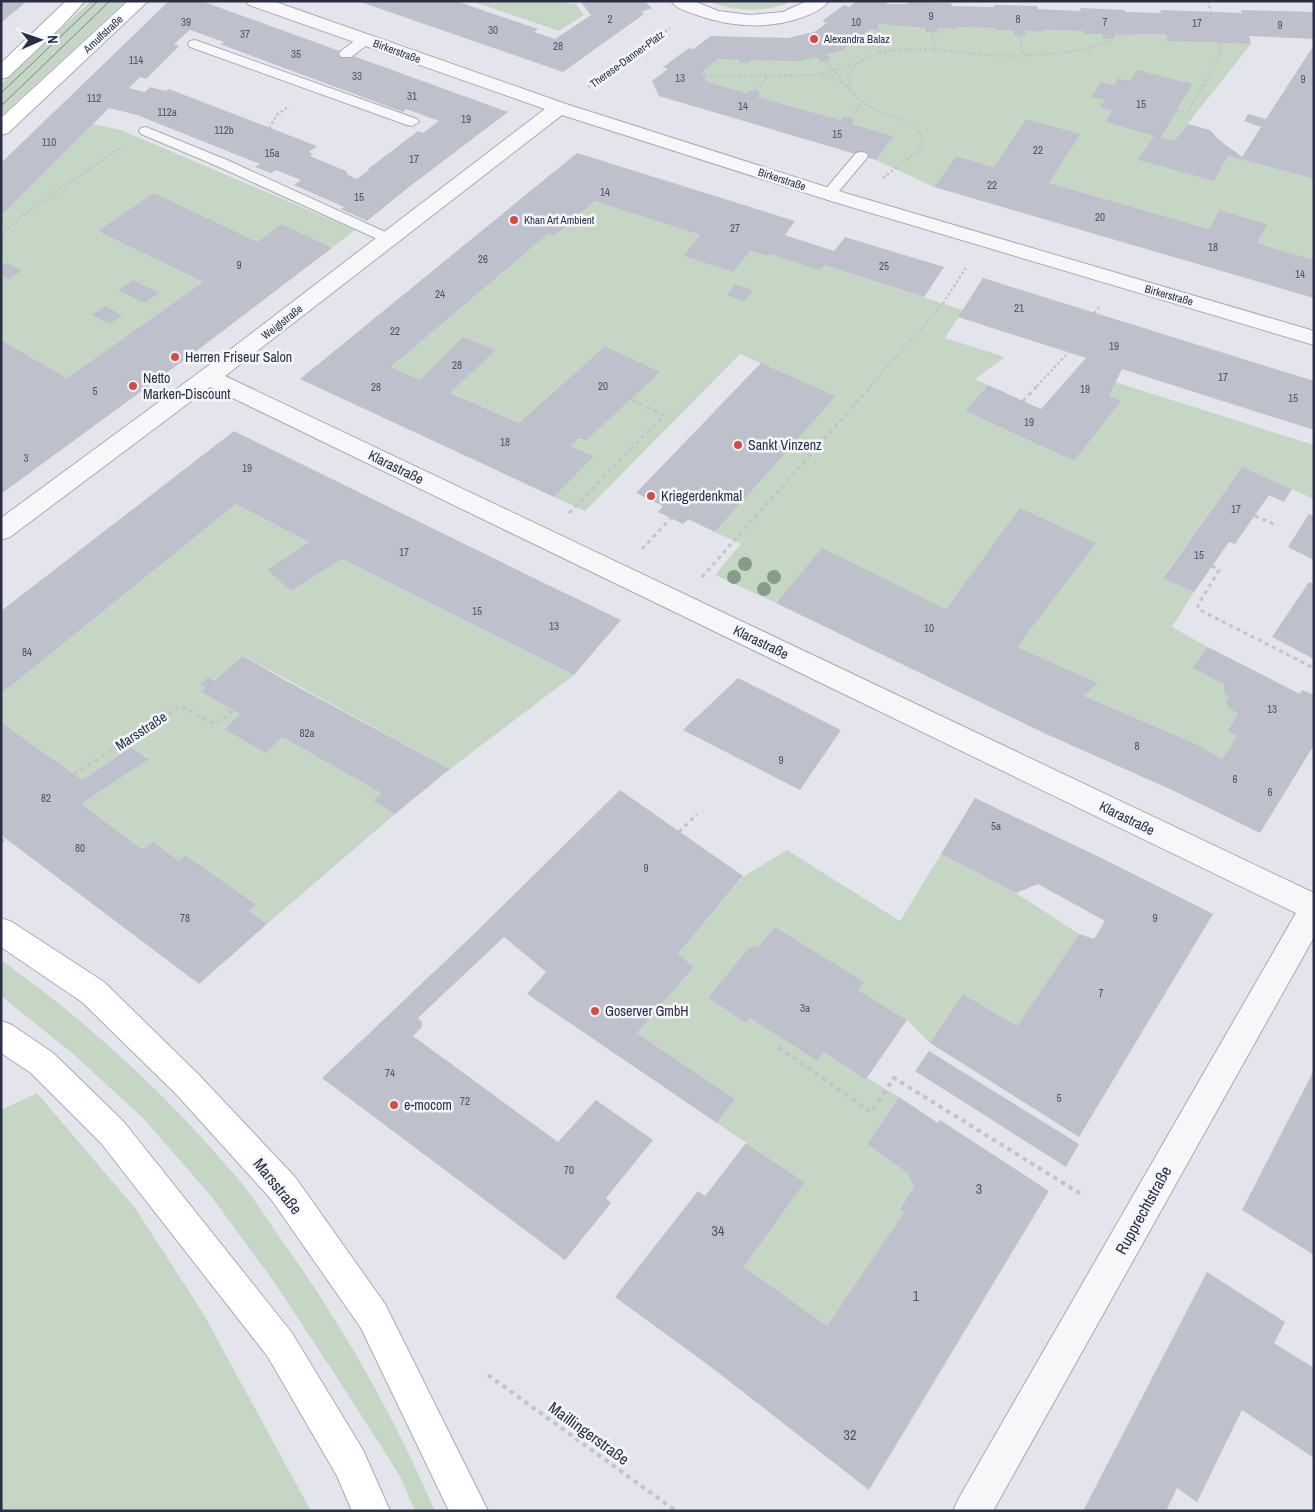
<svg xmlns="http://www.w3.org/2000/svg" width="1315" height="1512" font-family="'Archivo Narrow',sans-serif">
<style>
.green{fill:#c5d7c4}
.building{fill:#bec0cc;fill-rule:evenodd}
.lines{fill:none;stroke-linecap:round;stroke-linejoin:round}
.lane-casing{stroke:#a8abb7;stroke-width:2}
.street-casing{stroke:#a8abb7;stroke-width:2}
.secondary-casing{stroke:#a8abb7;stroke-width:2}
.path-far2{stroke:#c2c3cb;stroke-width:2.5;stroke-dasharray:2.5 2.5;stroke-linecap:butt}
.path-far1{stroke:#c2c3cb;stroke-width:3;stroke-dasharray:4 4;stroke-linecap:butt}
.path{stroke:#c2c3cb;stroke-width:4;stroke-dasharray:4.5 4.5;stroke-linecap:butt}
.lane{fill:#f7f7fa;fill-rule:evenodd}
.street{fill:#f7f7fa;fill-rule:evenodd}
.secondary{fill:#fff;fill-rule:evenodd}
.tram{stroke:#7c8197;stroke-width:1}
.tree{fill:#859d88}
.poi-dot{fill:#d64c44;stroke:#f4f5f9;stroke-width:2}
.labels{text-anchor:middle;stroke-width:5;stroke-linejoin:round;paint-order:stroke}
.number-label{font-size:11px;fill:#4f5368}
.far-street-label{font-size:11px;fill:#2a2f46;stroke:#f4f5f9}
.far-poi-label{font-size:11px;fill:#2a2f46;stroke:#f4f5f9;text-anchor:start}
.poi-label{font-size:14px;fill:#2a2f46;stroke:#f4f5f9;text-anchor:start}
.street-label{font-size:14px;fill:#2a2f46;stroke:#f4f5f9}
.near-number-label{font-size:14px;fill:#4f5368}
.near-street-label{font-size:16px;fill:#2a2f46;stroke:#f4f5f9}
</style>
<rect width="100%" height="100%" fill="#e4e5ec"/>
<path class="green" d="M 91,1 L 126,1 L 1,116 L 1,84 Z
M 471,1 L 566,1 L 568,4 L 575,3 L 584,15 L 559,31 Z
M 706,1 L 792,1 C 766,14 733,11 706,1 Z
M 878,24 L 926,28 L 927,32 L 937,33 L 937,28 L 954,29 L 954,27 L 996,28 L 996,30 L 1014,31 L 1014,35 L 1025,36 L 1025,31 L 1042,32 L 1042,30 L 1084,31 L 1085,34 L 1102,34 L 1103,39 L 1114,39 L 1114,35 L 1166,34 L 1168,41 L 1251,44 L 1174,141 L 1161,138 L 1191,84 L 1130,81 L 1119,78 L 1114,85 L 1101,82 L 1092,97 L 1104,100 L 1100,108 L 1112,111 L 1105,122 L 1154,136 L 1139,160 L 1214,181 L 1228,156 L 1314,179 L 1314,260 L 1257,243 L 1266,224 L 1219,210 L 1209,229 L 1049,183 L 1081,134 L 1026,119 L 994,167 L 956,156 L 934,187 L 876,160 L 894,136 L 852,124 L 854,119 L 844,116 L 840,120 L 758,97 L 761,93 L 751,90 L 747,93 L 707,82 L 702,72 L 718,59 L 739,60 L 739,63 L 750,63 L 750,60 L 816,57 L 821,62 L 830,59 L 826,54 L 870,30 L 879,30 Z
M 93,124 L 121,130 L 355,230 L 332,248 L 282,224 L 257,242 L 99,231 L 203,282 L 67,378 L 1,340 L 1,216 Z
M 595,201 L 700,235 L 683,256 L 733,272 L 750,251 L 768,256 L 770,254 L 824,265 L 963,310 L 945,338 L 1005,357 L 975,379 L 988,385 L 965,411 L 1074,461 L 1120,401 L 1109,396 L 1115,382 L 1314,445 L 1314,499 L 1242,467 L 1163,577 L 1194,592 L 1172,627 L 1208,647 L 1192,668 L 1225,685 L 1223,688 L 1225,695 L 1229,697 L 1227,707 L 1238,714 L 1227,730 L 1237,736 L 1222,759 L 1196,744 L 1084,696 L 1098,683 L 1017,647 L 1020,509 L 946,609 L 822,549 L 776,603 L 715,575 L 741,544 L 715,532 L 836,396 L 740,354 L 585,511 L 554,497 L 593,456 L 570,446 L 579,438 L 586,441 L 659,372 L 605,346 L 519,423 L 450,393 L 495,350 L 463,337 L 420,380 L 391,367 L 548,234 L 554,236 Z
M 236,504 L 309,542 L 267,570 L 291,591 L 342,559 L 574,675 L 450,769 L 244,656 L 214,681 L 208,678 L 201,685 L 205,687 L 201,692 L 240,714 L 224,729 L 266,752 L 282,737 L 381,793 L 373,801 L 395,814 L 267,924 L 249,911 L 255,903 L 185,855 L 179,861 L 153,842 L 142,849 L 81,804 L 149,758 L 131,747 L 82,780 L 1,722 L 1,694 Z
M 787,850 L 900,921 L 941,854 L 1016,893 L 1079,934 L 1017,1026 L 963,994 L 930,1043 L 907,1020 L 858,990 L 863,982 L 775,927 L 759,946 L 748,948 L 708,998 L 746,1023 L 750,1018 L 817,1061 L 824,1052 L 899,1097 L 867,1144 L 907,1173 L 914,1187 L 899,1209 L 904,1212 L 827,1326 L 744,1267 L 805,1182 L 717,1123 L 735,1099 L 637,1033 L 694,967 L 678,954 L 743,877 Z
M 1,960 C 88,1022 165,1093 234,1174 C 250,1192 263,1213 276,1232 C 339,1319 393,1413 435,1511 L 415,1511 L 400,1476 L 336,1376 L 274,1282 L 211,1196 L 143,1118 L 72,1053 L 1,996 Z
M 37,1093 L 135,1208 L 203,1313 L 311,1511 L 1,1511 L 1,1110 Z"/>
<path class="building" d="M 1,1 L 27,1 L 1,23 Z
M 169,1 L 204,2 L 508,112 L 409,187 L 367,221 L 341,209 L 344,207 L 294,185 L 301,180 L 276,170 L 271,173 L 255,167 L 260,164 L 137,115 L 109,108 L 1,216 L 1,163 ZM 190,30 L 224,42 L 220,44 L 403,112 L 406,109 L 439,121 L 423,133 L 418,131 L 368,169 L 369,170 L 357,179 L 348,175 L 346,171 L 310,156 L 313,154 L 309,152 L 317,146 L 169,89 L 166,91 L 150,87 L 145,92 L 129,88 L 140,77 L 146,79 L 179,46 L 174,44 Z
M 358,1 L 456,1 L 538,29 L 534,32 L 555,39 L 591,15 L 580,1 L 644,1 L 652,8 L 641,12 L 644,14 L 563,72 Z
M 857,1 L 887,1 L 887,4 L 908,4 L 908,2 L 951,3 L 952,6 L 994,7 L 994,5 L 1037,6 L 1038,9 L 1081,11 L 1080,8 L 1125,10 L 1125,12 L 1161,13 L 1160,10 L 1242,13 L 1241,10 L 1314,12 L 1314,39 L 1249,36 L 1251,44 L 1167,41 L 1166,34 L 1114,35 L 1114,39 L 1103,39 L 1102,34 L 1084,34 L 1084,31 L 1042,30 L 1043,32 L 1025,31 L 1026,36 L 1014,35 L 1014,31 L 996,30 L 996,28 L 954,27 L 955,29 L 937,28 L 937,33 L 926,32 L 926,28 L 878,24 L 879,30 L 870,30 L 843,50 L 826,54 L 831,59 L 821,62 L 816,57 L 799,61 L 750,60 L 750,63 L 739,63 L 739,60 L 718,59 L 702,72 L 707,82 L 747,93 L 751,90 L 756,91 L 761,93 L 758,97 L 840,120 L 844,116 L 849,118 L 855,119 L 852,124 L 894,136 L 876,160 L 659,96 L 652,81 L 668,69 L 663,67 L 689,48 L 693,49 L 711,36 L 788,38 L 814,32 L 827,23 L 822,21 L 844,5 L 849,7 Z
M 1314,45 L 1314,179 L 1228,156 L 1214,181 L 1138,160 L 1154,136 L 1105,122 L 1112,111 L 1100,108 L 1104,100 L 1091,97 L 1101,82 L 1114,85 L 1118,78 L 1130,81 L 1137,70 L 1192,84 L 1161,138 L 1174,141 L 1188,124 L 1210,130 L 1219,140 L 1242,157 L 1261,127 L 1244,121 L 1248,114 L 1266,119 Z
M 1026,119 L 1081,134 L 1049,183 L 1209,229 L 1219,210 L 1267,224 L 1257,243 L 1314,260 L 1314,298 L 934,187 L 956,156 L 994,167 Z
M 577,153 L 795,221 L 785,235 L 834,251 L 845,237 L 944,267 L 924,297 L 824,265 L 820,270 L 770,254 L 768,256 L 750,251 L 733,272 L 683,256 L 700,235 L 595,201 L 554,236 L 548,234 L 391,367 L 420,380 L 463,337 L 496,350 L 450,393 L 519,423 L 605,346 L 660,372 L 586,441 L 579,438 L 570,446 L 594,456 L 554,497 L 300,379 Z
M 154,193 L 257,242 L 282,224 L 332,248 L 199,349 L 1,494 L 1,340 L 67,378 L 203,282 L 98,231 Z
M 7,263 L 22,271 L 9,279 L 1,275 L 1,266 Z
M 983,278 L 1314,381 L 1314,430 L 1122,369 L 1109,396 L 1121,401 L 1074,461 L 965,411 L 988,385 L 1041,409 L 1086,358 L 958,317 Z
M 133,280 L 159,293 L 144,303 L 118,290 Z
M 735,284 L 753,290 L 744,301 L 727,295 Z
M 105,306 L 122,315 L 110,324 L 92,315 Z
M 761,363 L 836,396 L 715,532 L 688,519 L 683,524 L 658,512 L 663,506 L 636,493 Z
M 234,431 L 542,582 L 621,620 L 574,675 L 342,559 L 291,591 L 267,570 L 309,542 L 236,504 L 1,694 L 1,611 Z
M 1242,467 L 1292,489 L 1284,502 L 1269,495 L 1235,544 L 1229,542 L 1194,592 L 1163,578 Z
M 1020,508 L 1096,543 L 1017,647 L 1098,683 L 1084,696 L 1196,744 L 1222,759 L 1237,736 L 1227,731 L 1238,714 L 1227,707 L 1226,701 L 1229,697 L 1225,695 L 1223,688 L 1225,685 L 1192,668 L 1208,647 L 1300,694 L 1302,690 L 1314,695 L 1314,745 L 1260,833 L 1172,790 L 1044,733 L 776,603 L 822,548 L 946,609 Z
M 1309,514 L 1314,516 L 1314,560 L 1288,547 Z
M 1309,582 L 1314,584 L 1314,659 L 1272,637 Z
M 243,656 L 283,679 L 450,769 L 395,814 L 373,801 L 381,793 L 282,737 L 266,753 L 224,729 L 240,714 L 201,692 L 205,687 L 200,685 L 208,677 L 214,681 Z
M 738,678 L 841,730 L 800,790 L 683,730 Z
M 1,722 L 82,780 L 131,747 L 149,759 L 81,804 L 142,849 L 153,842 L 179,861 L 185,855 L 256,904 L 249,911 L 267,924 L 199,984 L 1,835 Z
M 620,790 L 743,876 L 678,954 L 694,967 L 637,1033 L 735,1099 L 717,1123 L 527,994 L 546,972 L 504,937 L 418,1018 L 422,1022 L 422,1027 L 413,1036 L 558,1142 L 596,1100 L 653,1140 L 606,1198 L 611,1203 L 565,1260 L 322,1078 L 476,932 Z
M 975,798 L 1093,854 L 1213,914 L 1079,1137 L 930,1043 L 963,994 L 1017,1026 L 1079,934 L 1094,939 L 1105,921 L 1038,884 L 1016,893 L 941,854 Z
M 775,927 L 864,982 L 858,990 L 907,1020 L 866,1079 L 824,1052 L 817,1061 L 750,1018 L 746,1023 L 708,998 L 748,948 L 759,946 Z
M 929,1051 L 1079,1144 L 1066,1167 L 915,1071 Z
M 1314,1070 L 1314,1255 L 1242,1210 Z
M 899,1097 L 938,1123 L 940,1120 L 1049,1191 L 869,1490 L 711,1367 L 615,1297 L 698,1191 L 705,1196 L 746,1143 L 805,1182 L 744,1267 L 827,1326 L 904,1212 L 899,1210 L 914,1187 L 907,1173 L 867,1144 Z
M 1207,1272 L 1285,1322 L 1274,1343 L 1314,1368 L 1314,1458 L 1242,1410 L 1197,1502 L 1177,1488 L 1166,1511 L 1083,1511 Z"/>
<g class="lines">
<g class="lane-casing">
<path id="lane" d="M 366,35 L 373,39 L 371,42 L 351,57 L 341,57 L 339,54 L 341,51 L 361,36 Z
M 195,40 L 417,119 L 419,122 L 412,126 L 407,125 L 190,47 L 188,44 L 190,41 Z
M 146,127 L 227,160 L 394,236 L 397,239 L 394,242 L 384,242 L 217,166 L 141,134 L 139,131 L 141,128 Z
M 861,152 L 866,153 L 868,156 L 866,159 L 834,197 L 824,197 L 822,194 L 824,191 L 856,153 Z"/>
</g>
<g class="street-casing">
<path id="street" d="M 246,1 L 273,1 L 566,104 L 845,193 L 1314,331 L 1314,345 L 831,201 L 562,115 L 225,376 L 1314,893 L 1314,937 L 993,1511 L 953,1511 L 959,1498 L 1296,913 L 210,387 L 10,537 L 1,540 L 1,518 L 231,349 L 545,109 L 249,5 Z
M 671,1 L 694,1 L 718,11 L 750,15 L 783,12 L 807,1 L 829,1 C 823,9 812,14 803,17 C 767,30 730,27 694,14 C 687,12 676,8 671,1 Z"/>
</g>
<g class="secondary-casing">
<path id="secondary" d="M 66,1 L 85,1 L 61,27 L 8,77 L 1,79 L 1,63 Z
M 128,1 L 148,1 L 8,133 L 1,135 L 1,118 Z
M 1,918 L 12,922 L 104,982 L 199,1075 L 295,1177 L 385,1304 L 488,1511 L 449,1511 L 361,1328 L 271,1199 L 177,1095 L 82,1002 L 1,947 Z
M 1,1021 L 12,1025 L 53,1053 L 123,1121 L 292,1333 L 363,1450 L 390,1511 L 352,1511 L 337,1476 L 268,1357 L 101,1143 L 31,1073 L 1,1053 Z"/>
</g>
<path class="path-far2" d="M 1208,1 L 1211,12
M 879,30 L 879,54
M 932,33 L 935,49
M 1020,36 L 1023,55
M 826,61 L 849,89
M 704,76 L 817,75 L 858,63
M 822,76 L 833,77 L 844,84
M 588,87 L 670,28
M 756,91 L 768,76
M 1177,111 L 1185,112 L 1189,110 L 1220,56 L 1220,43
M 849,118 L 862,102
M 269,128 L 278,114 L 289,106
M 883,178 L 919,150 L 923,138 C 920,134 917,129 914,126 C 895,114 864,111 852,91 C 848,84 849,76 853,69 C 878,34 969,56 1007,56 C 1041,55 1076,54 1108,42 L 1108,39
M 1,236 L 24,214 L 123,146
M 1094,313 L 1101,305
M 870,386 L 942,305 L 967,266
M 1037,386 L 1069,352"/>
<path class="path-far1" d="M 1023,401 L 1038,385
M 569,513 L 664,415 L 630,399
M 1255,516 L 1276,525
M 642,549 L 671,518
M 1212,566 L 1219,570 L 1198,605 L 1198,609 L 1314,668
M 702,577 L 872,385
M 74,774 L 181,706 L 216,725 L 233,710
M 679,832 L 697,814
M 1,842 L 5,838"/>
<path class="path" d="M 778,1047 L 871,1112 L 894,1078 L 1081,1194
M 488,1375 L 676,1511"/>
<use href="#lane" class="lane"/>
<use href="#street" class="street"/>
<use href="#secondary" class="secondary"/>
<path class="tram" d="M 1,93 L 98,1
M 1,106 L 110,1"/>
</g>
<g class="tree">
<circle cx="745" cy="564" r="7"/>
<circle cx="734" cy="577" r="7"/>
<circle cx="774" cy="577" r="7"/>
<circle cx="764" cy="589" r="7"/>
</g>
<g class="poi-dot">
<circle cx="814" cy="39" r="5"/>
<circle cx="514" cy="220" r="5"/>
<circle cx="175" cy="357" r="5"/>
<circle cx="133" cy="386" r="5"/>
<circle cx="738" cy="445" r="5"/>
<circle cx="651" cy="496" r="5"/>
<circle cx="595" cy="1011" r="5"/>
<circle cx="394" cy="1105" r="5"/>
</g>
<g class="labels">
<g class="number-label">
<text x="931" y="20">9</text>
<text x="610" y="23">2</text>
<text x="1018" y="23">8</text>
<text x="186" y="26">39</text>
<text x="856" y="26">10</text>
<text x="1105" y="26">7</text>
<text x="1197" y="27">17</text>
<text x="1280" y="29">9</text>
<text x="493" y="34">30</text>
<text x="245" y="38">37</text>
<text x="558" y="50">28</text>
<text x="296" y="58">35</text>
<text x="136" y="64">114</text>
<text x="357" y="80">33</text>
<text x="680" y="82">13</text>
<text x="1303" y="83">9</text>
<text x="412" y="100">31</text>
<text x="94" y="102">112</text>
<text x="1141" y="108">15</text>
<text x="743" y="110">14</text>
<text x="167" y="116">112a</text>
<text x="466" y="123">19</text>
<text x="224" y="134">112b</text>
<text x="837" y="138">15</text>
<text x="49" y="146">110</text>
<text x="1038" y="154">22</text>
<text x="272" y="157">15a</text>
<text x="414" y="163">17</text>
<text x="992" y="189">22</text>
<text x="605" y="196">14</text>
<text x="359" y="201">15</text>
<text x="1100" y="221">20</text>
<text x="735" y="232">27</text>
<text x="1213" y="251">18</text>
<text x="483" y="263">26</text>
<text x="239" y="269">9</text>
<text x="884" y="270">25</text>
<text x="1300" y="278">14</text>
<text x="440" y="298">24</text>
<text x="1019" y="312">21</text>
<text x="395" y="335">22</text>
<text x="1114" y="350">19</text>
<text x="457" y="369">28</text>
<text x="1223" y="381">17</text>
<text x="603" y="390">20</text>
<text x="376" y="391">28</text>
<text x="1085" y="393">19</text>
<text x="95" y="395">5</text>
<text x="1293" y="402">15</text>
<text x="1029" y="426">19</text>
<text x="505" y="446">18</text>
<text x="26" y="462">3</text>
<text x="247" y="472">19</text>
<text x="1236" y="513">17</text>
<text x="404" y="556">17</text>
<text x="1199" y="559">15</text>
<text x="477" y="615">15</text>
<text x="554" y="630">13</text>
<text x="929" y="632">10</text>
<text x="27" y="656">84</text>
<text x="1272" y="713">13</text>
<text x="307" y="737">82a</text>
<text x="1137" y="750">8</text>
<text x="781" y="764">9</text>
<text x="1235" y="783">6</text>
<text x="1270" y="796">6</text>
<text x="46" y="802">82</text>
<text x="996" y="830">5a</text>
<text x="80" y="852">80</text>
<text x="646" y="872">9</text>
<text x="185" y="922">78</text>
<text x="1155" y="922">9</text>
<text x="1101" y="997">7</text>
<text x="805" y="1012">3a</text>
<text x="390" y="1077">74</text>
<text x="1059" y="1102">5</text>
<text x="465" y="1105">72</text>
<text x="569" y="1174">70</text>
</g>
<g class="far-street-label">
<text transform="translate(103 34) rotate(-43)" y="4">Arnulfstraße</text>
<text transform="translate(397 51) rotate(20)" y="4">Birkerstraße</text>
<text transform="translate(627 59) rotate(-36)" y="4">Therese-Danner-Platz</text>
<text transform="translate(782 179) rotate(18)" y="4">Birkerstraße</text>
<text transform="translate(1169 295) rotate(16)" y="4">Birkerstraße</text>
<text transform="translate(282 322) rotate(-38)" y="4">Weiglstraße</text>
</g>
<g class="far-poi-label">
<text x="824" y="43">Alexandra Balaz</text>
<text x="524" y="224">Khan Art Ambient</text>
</g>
<g class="poi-label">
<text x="185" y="362">Herren Friseur Salon</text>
<text x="143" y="383">Netto<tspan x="143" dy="16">Marken-Discount</tspan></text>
<text x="748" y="450">Sankt Vinzenz</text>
<text x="661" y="501">Kriegerdenkmal</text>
<text x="605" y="1016">Goserver GmbH</text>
<text x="404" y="1110">e-mocom</text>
</g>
<g class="street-label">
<text transform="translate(396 467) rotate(26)" y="5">Klarastraße</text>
<text transform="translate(761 642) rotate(26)" y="5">Klarastraße</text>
<text transform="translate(141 731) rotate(-33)" y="5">Marsstraße</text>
<text transform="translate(1127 818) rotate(26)" y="5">Klarastraße</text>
</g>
<g class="near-number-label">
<text x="979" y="1194">3</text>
<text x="718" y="1236">34</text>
<text x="916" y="1301">1</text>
<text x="850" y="1440">32</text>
</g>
<g class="near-street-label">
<text transform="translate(278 1186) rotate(51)" y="6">Marsstraße</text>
<text transform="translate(1143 1210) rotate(-61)" y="6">Rupprechtstraße</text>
<text transform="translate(589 1433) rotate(36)" y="6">Maillingerstraße</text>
</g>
</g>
<rect width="1315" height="1512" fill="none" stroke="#2a2f46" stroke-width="5"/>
<g transform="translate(40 40) rotate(88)" stroke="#f4f5f9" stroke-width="4" paint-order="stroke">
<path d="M0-4L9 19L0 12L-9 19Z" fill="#2a2f46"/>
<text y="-8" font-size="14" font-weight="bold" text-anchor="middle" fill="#2a2f46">N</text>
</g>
</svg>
